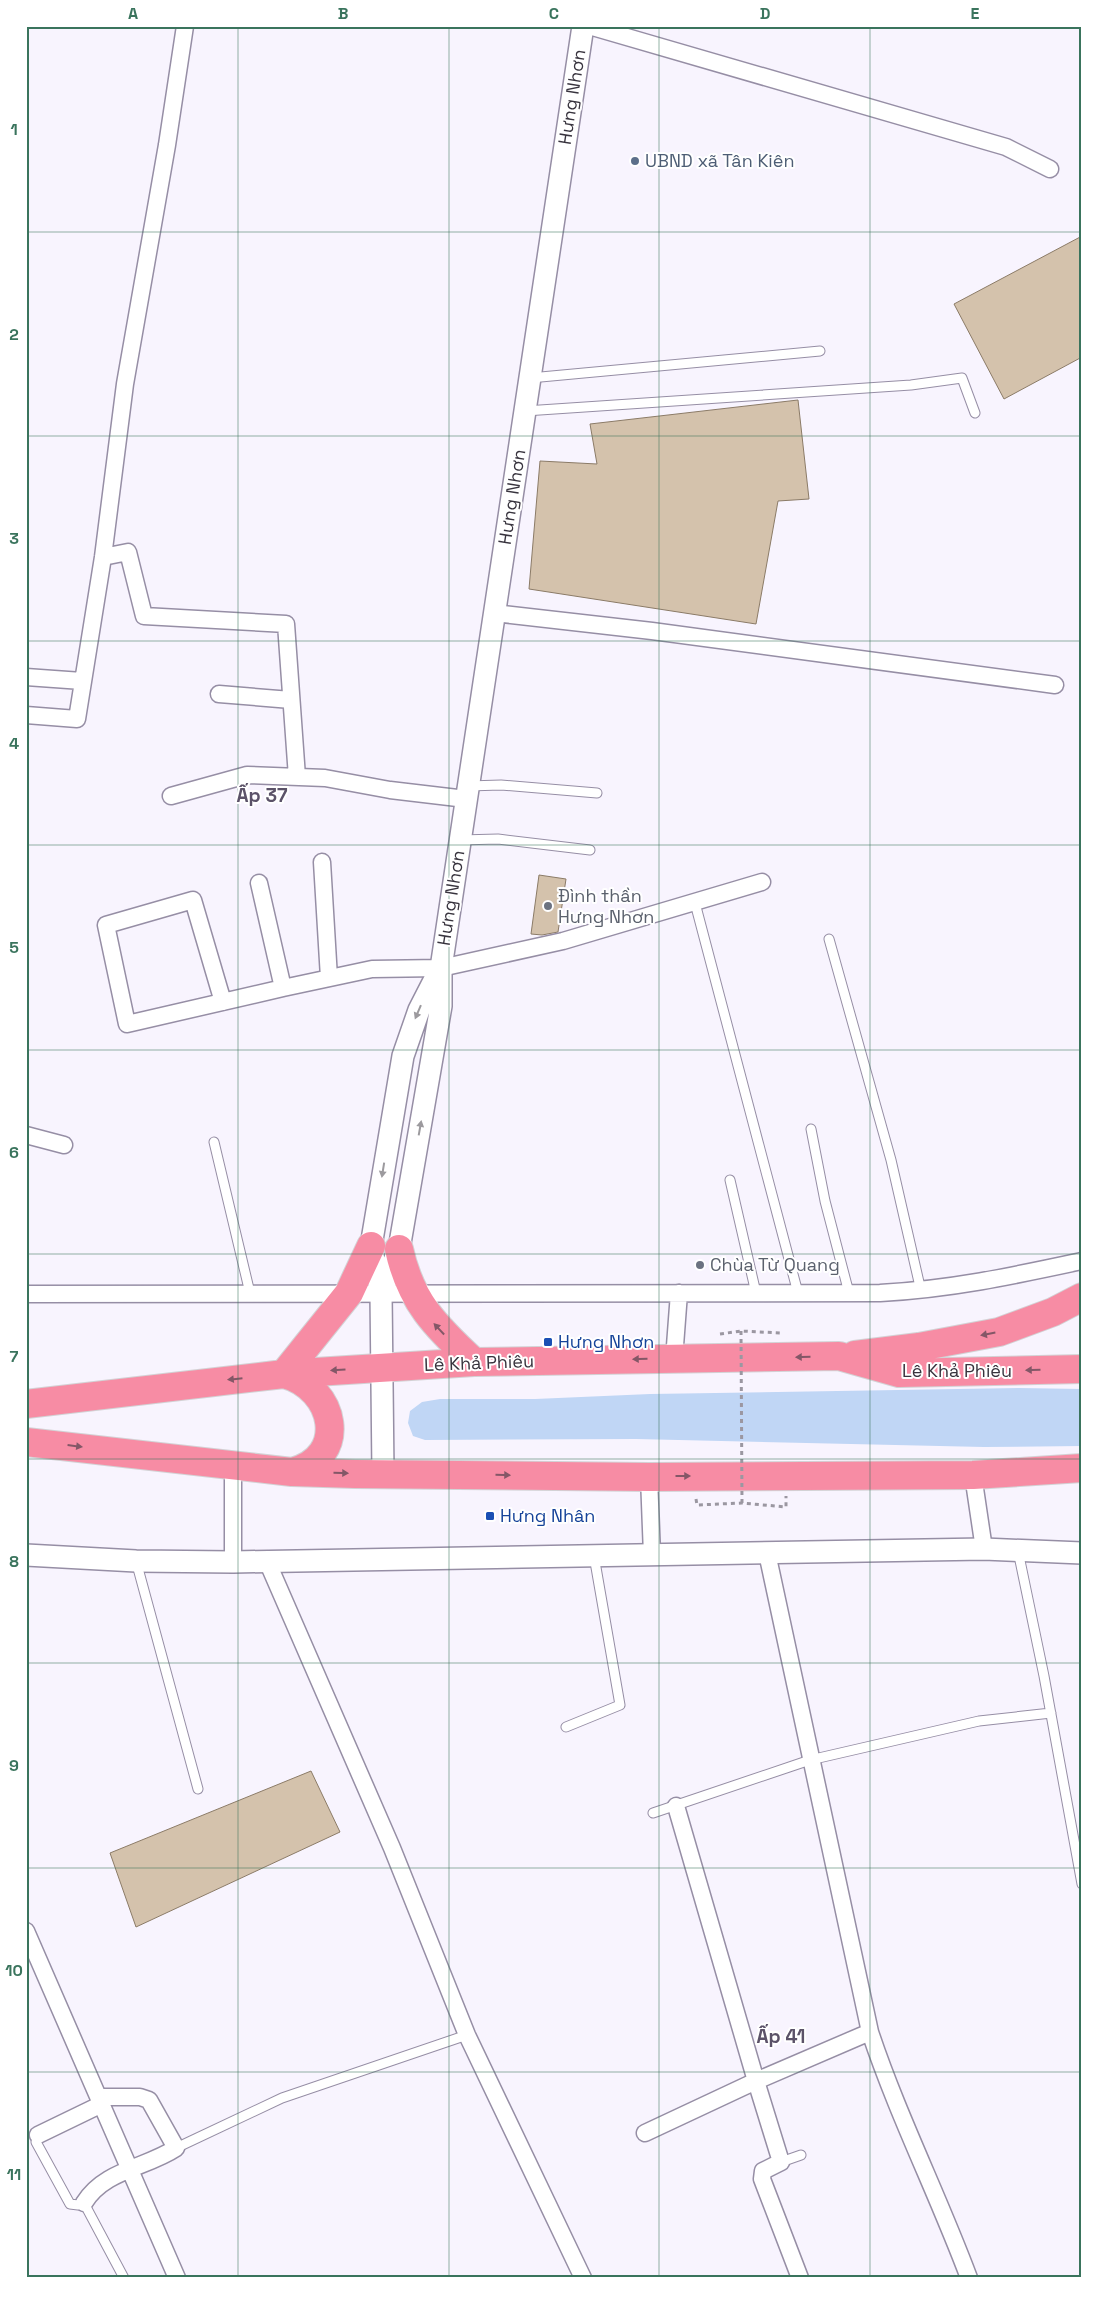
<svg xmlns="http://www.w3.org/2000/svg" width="1108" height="2304" font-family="'Space Grotesk',sans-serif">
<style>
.water{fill:#c0d6f5}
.building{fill:#d4c2ac;stroke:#8b7b67}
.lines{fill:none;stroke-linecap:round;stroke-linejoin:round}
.service-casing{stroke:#968ea5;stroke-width:11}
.minor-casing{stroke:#968ea5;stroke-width:19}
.tertiary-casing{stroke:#968ea5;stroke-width:24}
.trunk-casing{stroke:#d3d2d5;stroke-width:30}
.path{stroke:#9b97a1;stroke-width:3;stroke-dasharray:4 4;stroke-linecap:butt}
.service{stroke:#fff;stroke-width:9}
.minor{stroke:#fff;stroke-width:16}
.tertiary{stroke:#fff;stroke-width:21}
.trunk{stroke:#f78ca4;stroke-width:28}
.path-bridge{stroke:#9b97a1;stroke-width:3;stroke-dasharray:4 4;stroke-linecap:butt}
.oneway{fill:#9c9a9e}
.oneway2{fill:#845767}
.grid{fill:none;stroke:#3a745d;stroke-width:1;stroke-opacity:0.55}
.service-dot{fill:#5c6f8a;stroke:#fff;stroke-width:2}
.worship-dot{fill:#6b7280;stroke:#fff;stroke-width:2}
.transit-dot{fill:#1a4fb4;stroke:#fff;stroke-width:2}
.labels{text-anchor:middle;stroke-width:4;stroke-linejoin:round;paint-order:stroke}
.street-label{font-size:18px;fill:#38343e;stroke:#fff}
.service-label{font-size:18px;fill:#4e5e75;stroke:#fff;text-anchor:start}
.worship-label{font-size:18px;fill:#5b616d;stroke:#fff;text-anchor:start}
.transit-label{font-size:18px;fill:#164399;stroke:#fff;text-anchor:start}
.neighbourhood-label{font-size:19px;font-weight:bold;fill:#5b5268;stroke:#fff}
.neatline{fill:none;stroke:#3a745d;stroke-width:2}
.grid-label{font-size:16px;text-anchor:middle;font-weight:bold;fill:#3a745d}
</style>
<rect width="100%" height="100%" fill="#f8f4fe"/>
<path class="water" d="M 1019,1388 L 1082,1389 L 1082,1446 L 984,1447 L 636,1439 L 425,1440 L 413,1436 L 408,1423 L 410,1411 L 422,1402 L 440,1399 L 535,1399 L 650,1394 Z"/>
<path class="building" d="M 1082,236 L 1082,357 L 1004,399 L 954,304 Z
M 798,400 L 809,499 L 778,501 L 756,624 L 529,589 L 540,461 L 597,464 L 590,424 Z
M 539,875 L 566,879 L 558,932 L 542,935 L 531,934 Z
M 311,1771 L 340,1832 L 136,1927 L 110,1853 Z"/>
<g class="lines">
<g class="service-casing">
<path id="service" d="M 530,378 L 820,351
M 525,411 L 911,385 L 962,378 L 975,413
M 468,786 L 501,785 L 597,793
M 460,840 L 498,839 L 590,850
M 695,903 L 798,1293
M 829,939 L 891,1160 L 921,1291
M 811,1129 L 825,1201 L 849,1293
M 214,1142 L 250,1293
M 730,1180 L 756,1293
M 1018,1551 L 1044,1676 L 1082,1884
M 136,1561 L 198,1789
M 566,1727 L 620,1705 L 594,1556
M 653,1813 L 810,1760 L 979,1721 L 1051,1713
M 38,2135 L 36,2142 L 70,2204 L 78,2205 L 84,2203 L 124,2278
M 176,2148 L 282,2098 L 467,2035
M 781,2162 L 801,2155"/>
</g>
<g class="minor-casing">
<path id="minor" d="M 589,26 L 1006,147 L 1050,169
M 103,557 L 128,552 L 144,616 L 286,624 L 297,777
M 494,613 L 652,631 L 1055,685
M 26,677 L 82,681
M 219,694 L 291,700
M 26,715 L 77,719 L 103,557 L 125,384 L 167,145 L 185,26
M 171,796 L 247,775 L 325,778 L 390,790 L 466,799
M 322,862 L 329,978
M 259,883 L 283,988 L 372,969 L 441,968 L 563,941 L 762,882
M 223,1002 L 193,900 L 106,925 L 127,1024 L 283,988
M 26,1135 L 64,1145
M 26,1294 L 880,1293 C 952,1289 1012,1276 1082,1261
M 674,1359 L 679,1293
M 233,1465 L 233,1562
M 973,1475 L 984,1549
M 649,1477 L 652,1555
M 267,1561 L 392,1848 L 467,2035 L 583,2278
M 676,1806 L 756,2081 L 870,2032 L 767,1553
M 26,1931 L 177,2278
M 870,2032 C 898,2116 938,2195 969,2278
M 645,2133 L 756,2081 L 781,2162 L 763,2171 L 762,2179 L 800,2278
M 38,2135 L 102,2104
M 84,2203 C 104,2170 146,2168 176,2148 L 149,2100 L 140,2097 L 99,2097"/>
</g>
<g class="tertiary-casing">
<path id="tertiary" d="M 381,1293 L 399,1249 L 441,1006 L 441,968 L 583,26
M 383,1474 L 381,1293 L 371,1246 L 403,1056 L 419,1010 L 440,969
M 26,1555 L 136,1561 L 233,1562 L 984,1549 L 1082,1553"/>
</g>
<g class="trunk-casing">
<path id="trunk" d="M 399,1249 C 410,1301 436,1327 474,1362
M 855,1355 L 919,1347 L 999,1332 L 1053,1312 L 1082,1297
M 284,1374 L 349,1293 L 371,1246
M 284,1374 C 336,1388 350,1457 292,1472
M 26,1404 L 284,1374 L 474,1362 L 839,1356 L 899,1373 L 1082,1369
M 26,1442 L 292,1472 L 355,1474 L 649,1477 L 973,1475 L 1082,1468"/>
</g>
<path class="path" d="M 720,1334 L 741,1331 L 781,1333
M 696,1499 L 697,1505 L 742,1503 L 786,1507 L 786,1496"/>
<use href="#service" class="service"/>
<use href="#minor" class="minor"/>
<use href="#tertiary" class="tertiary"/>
<use href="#trunk" class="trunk"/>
<path class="path-bridge" d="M 741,1331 L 742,1503"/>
</g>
<defs><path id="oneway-solid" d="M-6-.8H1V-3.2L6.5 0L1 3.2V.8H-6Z" transform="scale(1.25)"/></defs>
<g class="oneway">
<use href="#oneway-solid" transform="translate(418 1012) rotate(113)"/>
<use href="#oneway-solid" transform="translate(420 1128) rotate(-80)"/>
<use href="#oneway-solid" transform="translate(383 1170) rotate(99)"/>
</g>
<g class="oneway2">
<use href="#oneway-solid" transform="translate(439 1329) rotate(-133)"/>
<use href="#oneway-solid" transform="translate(988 1334) rotate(169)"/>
<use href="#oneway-solid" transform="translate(803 1357) rotate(179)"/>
<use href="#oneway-solid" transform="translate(640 1359) rotate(179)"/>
<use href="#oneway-solid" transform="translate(338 1370) rotate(176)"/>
<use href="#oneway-solid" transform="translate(1033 1370) rotate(179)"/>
<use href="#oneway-solid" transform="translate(235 1379) rotate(174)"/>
<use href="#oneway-solid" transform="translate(75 1446) rotate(7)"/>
<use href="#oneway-solid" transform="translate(341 1473) rotate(1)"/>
<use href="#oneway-solid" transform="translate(503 1475) rotate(1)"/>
<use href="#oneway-solid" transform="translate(683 1476)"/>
</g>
<path class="grid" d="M 238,26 L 238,2278M 449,26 L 449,2278M 659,26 L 659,2278M 870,26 L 870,2278M 26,232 L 1082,232M 26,436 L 1082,436M 26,641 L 1082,641M 26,845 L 1082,845M 26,1050 L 1082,1050M 26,1254 L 1082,1254M 26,1459 L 1082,1459M 26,1663 L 1082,1663M 26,1868 L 1082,1868M 26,2072 L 1082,2072"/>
<circle class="service-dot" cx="635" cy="161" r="5"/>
<g class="worship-dot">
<circle cx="548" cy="906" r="5"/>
<circle cx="700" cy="1265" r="5"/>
</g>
<g class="transit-dot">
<rect x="543" y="1337" width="10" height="10" rx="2.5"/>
<rect x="485" y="1511" width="10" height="10" rx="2.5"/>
</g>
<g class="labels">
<g class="street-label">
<text transform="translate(572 97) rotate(-81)" y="6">Hưng Nhơn</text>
<text transform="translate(512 497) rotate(-81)" y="6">Hưng Nhơn</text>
<text transform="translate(451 898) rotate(-81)" y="6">Hưng Nhơn</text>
<text transform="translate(479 1363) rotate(-2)" y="6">Lê Khả Phiêu</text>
<text x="957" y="1377">Lê Khả Phiêu</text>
</g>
<g class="service-label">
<text x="645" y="167">UBND xã Tân Kiên</text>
</g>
<g class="worship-label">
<text x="558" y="902">Đình thần<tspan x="558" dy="21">Hưng Nhơn</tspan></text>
<text x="710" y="1271">Chùa Từ Quang</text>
</g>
<g class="transit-label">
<text x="558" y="1348">Hưng Nhơn</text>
<text x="500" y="1522">Hưng Nhân</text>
</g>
<g class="neighbourhood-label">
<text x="262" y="802">Ấp 37</text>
<text x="781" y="2043">Ấp 41</text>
</g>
</g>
<rect width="1108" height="2304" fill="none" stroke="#ffffff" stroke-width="55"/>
<rect x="28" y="28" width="1052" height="2248" class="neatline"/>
<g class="grid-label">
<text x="133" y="19">A</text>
<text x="343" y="19">B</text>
<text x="554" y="19">C</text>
<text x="765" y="19">D</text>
<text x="975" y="19">E</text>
<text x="14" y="135">1</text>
<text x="14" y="340">2</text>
<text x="14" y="544">3</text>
<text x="14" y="749">4</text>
<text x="14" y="953">5</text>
<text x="14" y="1158">6</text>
<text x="14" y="1362">7</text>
<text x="14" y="1567">8</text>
<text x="14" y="1771">9</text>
<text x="14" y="1976">10</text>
<text x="14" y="2180">11</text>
</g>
</svg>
